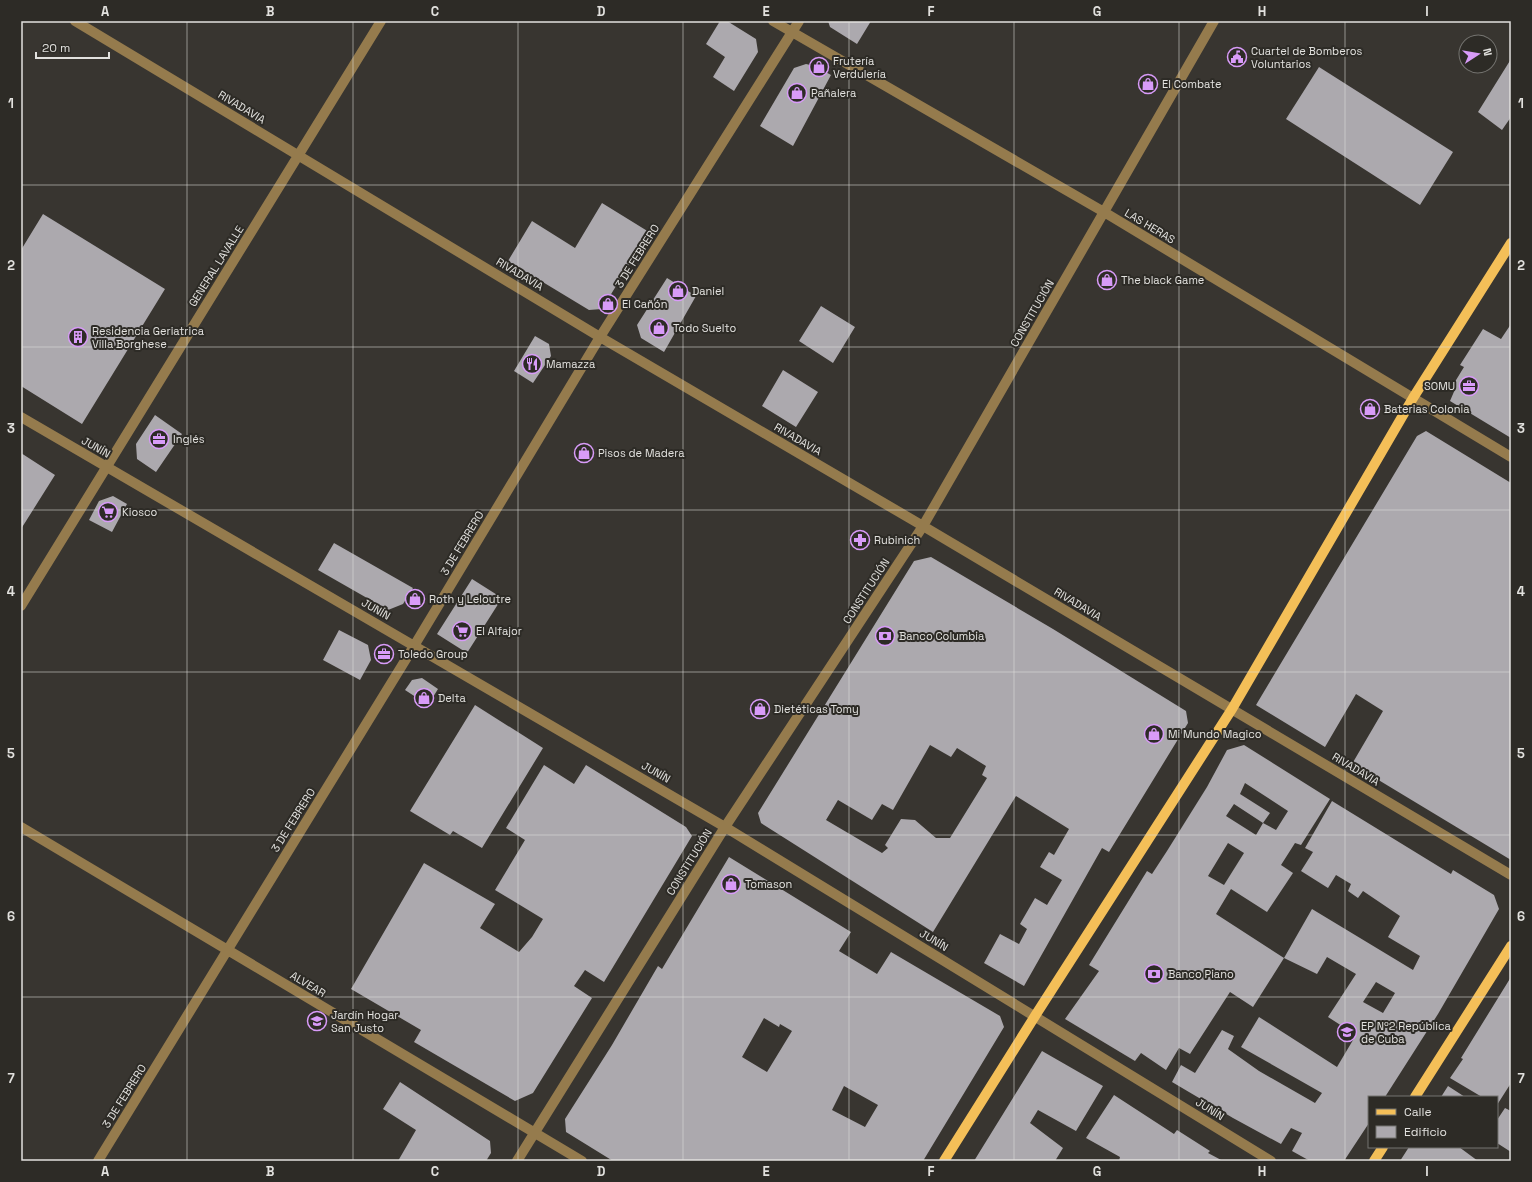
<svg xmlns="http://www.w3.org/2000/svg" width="1532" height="1182" font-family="'Space Grotesk',sans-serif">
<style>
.building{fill:#aca9ae;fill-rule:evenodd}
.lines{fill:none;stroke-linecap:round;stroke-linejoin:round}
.minor{stroke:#957b4d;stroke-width:10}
.major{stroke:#f4bf58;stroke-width:10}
.grid{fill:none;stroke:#e2e1de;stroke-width:1;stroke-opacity:0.55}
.labels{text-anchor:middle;stroke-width:4;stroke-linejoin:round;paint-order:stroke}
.poi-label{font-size:11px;fill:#e2e1de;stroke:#2d2b26;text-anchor:start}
.street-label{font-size:11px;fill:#e2e1de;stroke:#2d2b26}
.neatline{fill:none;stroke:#e2e1de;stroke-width:1.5}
.grid-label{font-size:13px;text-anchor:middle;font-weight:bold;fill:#e2e1de}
</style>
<rect width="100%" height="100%" fill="#383530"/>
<path class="building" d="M 720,21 L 727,21 L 756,39 L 758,52 L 734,91 L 713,77 L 725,57 L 706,44 Z
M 828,21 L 871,21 L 857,44 L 830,27 Z
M 1511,59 L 1511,117 L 1502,130 L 1478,112 Z
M 806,64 L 815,66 L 831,75 L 793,146 L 760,126 L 794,68 Z
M 1319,67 L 1453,152 L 1420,205 L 1286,119 Z
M 602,203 L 649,232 L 602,309 L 589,310 L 508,261 L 532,221 L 575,248 Z
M 43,214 L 165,289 L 82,424 L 21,386 L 21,250 Z
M 667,278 L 696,296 L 664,352 L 641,338 L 637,325 Z
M 821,306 L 855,327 L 833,363 L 799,341 Z
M 1511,324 L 1511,438 L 1450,401 L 1456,387 L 1453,385 L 1464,367 L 1460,365 L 1483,329 L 1501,339 Z
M 535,336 L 549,344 L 551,356 L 533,383 L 514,371 Z
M 783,370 L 818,392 L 796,427 L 762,406 Z
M 155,415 L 182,434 L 156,472 L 137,459 L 136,444 Z
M 1426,431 L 1511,483 L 1511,860 L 1352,764 L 1383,711 L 1356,694 L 1325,747 L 1256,705 L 1417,436 Z
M 21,453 L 55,475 L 21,529 Z
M 113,496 L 127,504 L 112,532 L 89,520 L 99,501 Z
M 334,543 L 413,588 L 403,604 L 388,610 L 318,570 Z
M 931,557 L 1053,629 L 1186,711 L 1188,723 L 1109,852 L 1102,848 L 1024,986 L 984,963 L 1000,934 L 1019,944 L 1027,929 L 1020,924 L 1035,898 L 1047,905 L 1062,880 L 1040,867 L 1049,852 L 1054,855 L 1069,829 L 1016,796 L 933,932 L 761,823 L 758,813 L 914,561 ZM 930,745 L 951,757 L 957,748 L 986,766 L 982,775 L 987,778 L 950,838 L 936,838 L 915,820 L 901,819 L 885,845 L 888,848 L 882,853 L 826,820 L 838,800 L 872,820 L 882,804 L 893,810 Z
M 472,579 L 502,598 L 467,653 L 437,634 Z
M 339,630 L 368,645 L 371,660 L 360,680 L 323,660 Z
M 422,678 L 438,689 L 428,705 L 405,690 L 412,680 Z
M 475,705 L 543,748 L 482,848 L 453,831 L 450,835 L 410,811 Z
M 1244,745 L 1330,799 L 1301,845 L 1295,843 L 1281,865 L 1293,873 L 1267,912 L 1231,889 L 1216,914 L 1284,958 L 1253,1007 L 1230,992 L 1190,1054 L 1179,1048 L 1166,1070 L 1141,1053 L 1135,1061 L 1065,1019 L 1099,971 L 1089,965 L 1147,871 L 1152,874 L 1167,851 L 1207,787 L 1227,750 ZM 1245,783 L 1288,811 L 1276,830 L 1263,823 L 1256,835 L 1226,816 L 1234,804 L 1263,823 L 1270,813 L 1240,794 ZM 1228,843 L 1244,853 L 1224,885 L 1208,876 Z
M 544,765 L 574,784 L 586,765 L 686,827 L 692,836 L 604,982 L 585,970 L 574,986 L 592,998 L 533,1093 L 515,1101 L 414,1042 L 421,1030 L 351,989 L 424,863 L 495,904 L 480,928 L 519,952 L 532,937 L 543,919 L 495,890 L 525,840 L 506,828 Z
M 1332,801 L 1451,874 L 1453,870 L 1494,895 L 1499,909 L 1438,1014 L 1385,1097 L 1369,1097 L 1369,1123 L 1344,1161 L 1310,1161 L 1292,1151 L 1302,1133 L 1291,1128 L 1281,1144 L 1233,1118 L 1172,1082 L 1181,1065 L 1195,1073 L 1222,1030 L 1234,1036 L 1228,1049 L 1259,1071 L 1315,1103 L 1322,1093 L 1241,1047 L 1259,1017 L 1337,1067 L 1356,1035 L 1328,1017 L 1356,974 L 1327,957 L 1317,974 L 1284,958 L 1312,909 L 1413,970 L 1420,956 L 1388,937 L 1400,916 L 1363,891 L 1358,898 L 1348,891 L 1351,884 L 1336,875 L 1328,888 L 1301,871 L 1313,852 L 1305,848 ZM 1376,982 L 1395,993 L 1383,1013 L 1363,1002 Z
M 729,857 L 851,932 L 839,951 L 877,974 L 891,952 L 1000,1016 L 1004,1027 L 923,1161 L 613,1161 L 566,1132 L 565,1119 L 612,1045 L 658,966 L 662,969 ZM 764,1018 L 779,1027 L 780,1024 L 792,1031 L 767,1072 L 742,1057 ZM 844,1086 L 878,1105 L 865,1127 L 832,1110 Z
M 1511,977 L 1511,1083 L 1497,1105 L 1497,1097 L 1482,1097 L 1450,1078 L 1463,1059 L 1461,1058 Z
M 1042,1051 L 1103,1086 L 1076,1131 L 1038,1110 L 1030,1123 L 1063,1148 L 1055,1161 L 974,1161 Z
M 400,1082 L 490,1141 L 491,1153 L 486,1161 L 398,1161 L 416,1130 L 383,1109 Z
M 1448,1086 L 1465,1097 L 1441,1097 Z
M 1114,1095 L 1174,1134 L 1177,1130 L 1210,1151 L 1208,1153 L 1223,1161 L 1119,1161 L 1120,1157 L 1086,1138 Z
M 1505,1108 L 1511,1111 L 1511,1152 L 1497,1143 L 1497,1120 Z
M 1409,1147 L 1459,1147 L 1478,1161 L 1400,1161 Z"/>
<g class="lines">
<path class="minor" d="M 75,21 L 600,337 L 923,526 L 1511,875
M 773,21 L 1104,212 L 1511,457
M 21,417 L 725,827 L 1271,1161
M 21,606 L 381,21
M 21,827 L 582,1161
M 98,1161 L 414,646 L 600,337 L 799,21
M 517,1161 L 725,827 L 923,526 L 1214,21"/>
<path class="major" d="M 1415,1097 L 1511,946
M 944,1161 L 1035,1016 L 1232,709 L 1413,398 L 1511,243
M 1374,1161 L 1383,1147"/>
</g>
<path class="grid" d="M 187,21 L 187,1161M 353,21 L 353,1161M 518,21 L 518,1161M 683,21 L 683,1161M 849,21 L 849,1161M 1014,21 L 1014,1161M 1179,21 L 1179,1161M 1345,21 L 1345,1161M 21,185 L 1511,185M 21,347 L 1511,347M 21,510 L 1511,510M 21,672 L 1511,672M 21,835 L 1511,835M 21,997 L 1511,997"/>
<defs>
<g id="civic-ring" transform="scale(1)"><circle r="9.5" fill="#2d2b26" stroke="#d89bf8" stroke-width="1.5"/><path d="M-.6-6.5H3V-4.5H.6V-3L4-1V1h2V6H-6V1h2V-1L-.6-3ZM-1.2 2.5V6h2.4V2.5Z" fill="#d89bf8"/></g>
<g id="shop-ring" transform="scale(1)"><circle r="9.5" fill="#2d2b26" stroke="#d89bf8" stroke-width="1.5"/><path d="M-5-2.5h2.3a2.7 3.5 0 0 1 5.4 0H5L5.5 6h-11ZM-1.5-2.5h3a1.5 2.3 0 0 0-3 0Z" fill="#d89bf8"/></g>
<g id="building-ring" transform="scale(1)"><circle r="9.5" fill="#2d2b26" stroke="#d89bf8" stroke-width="1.5"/><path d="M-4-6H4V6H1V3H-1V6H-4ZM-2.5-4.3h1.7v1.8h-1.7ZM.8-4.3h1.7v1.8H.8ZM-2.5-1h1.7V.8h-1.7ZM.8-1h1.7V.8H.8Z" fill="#d89bf8"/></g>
<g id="restaurant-ring" transform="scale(1)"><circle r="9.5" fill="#2d2b26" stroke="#d89bf8" stroke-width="1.5"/><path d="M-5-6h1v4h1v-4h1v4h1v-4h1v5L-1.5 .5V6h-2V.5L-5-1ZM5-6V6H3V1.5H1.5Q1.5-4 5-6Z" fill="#d89bf8"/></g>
<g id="office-ring" transform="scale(1)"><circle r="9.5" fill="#2d2b26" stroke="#d89bf8" stroke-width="1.5"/><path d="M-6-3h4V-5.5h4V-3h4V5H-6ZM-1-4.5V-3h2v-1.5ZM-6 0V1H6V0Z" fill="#d89bf8"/></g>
<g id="supermarket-ring" transform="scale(1)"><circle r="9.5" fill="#2d2b26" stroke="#d89bf8" stroke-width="1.5"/><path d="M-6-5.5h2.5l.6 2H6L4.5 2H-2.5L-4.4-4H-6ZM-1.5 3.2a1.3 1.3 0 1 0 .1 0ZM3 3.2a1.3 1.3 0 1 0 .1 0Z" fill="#d89bf8"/></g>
<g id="pharmacy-ring" transform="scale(1)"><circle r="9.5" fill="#2d2b26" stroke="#d89bf8" stroke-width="1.5"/><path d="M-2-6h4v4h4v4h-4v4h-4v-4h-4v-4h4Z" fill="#d89bf8"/></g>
<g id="bank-ring" transform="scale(1)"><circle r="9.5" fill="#2d2b26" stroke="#d89bf8" stroke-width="1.5"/><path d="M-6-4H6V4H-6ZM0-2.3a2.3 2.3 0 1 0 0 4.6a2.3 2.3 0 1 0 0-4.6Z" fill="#d89bf8"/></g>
<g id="school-ring" transform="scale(1)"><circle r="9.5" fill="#2d2b26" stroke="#d89bf8" stroke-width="1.5"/><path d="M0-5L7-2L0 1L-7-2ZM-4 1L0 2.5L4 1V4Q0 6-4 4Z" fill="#d89bf8"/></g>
</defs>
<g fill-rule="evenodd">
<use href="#civic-ring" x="1237" y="57"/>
<use href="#shop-ring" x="819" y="67"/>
<use href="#shop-ring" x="1148" y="84"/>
<use href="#shop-ring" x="797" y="93"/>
<use href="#shop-ring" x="1107" y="280"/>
<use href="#shop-ring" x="678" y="291"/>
<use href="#shop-ring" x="608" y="304"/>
<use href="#shop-ring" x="659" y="328"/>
<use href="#building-ring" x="78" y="337"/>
<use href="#restaurant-ring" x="532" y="364"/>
<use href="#office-ring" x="1469" y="386"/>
<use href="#shop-ring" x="1370" y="409"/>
<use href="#office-ring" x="159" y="439"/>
<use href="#shop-ring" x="584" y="453"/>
<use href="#supermarket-ring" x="108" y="512"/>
<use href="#pharmacy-ring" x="860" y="540"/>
<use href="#shop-ring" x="415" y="599"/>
<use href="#supermarket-ring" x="462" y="631"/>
<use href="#bank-ring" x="885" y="636"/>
<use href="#office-ring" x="384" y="654"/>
<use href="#shop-ring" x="424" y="698"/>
<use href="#shop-ring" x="760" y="709"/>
<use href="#shop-ring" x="1154" y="734"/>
<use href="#shop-ring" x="731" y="884"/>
<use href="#bank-ring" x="1154" y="974"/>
<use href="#school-ring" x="317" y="1021"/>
<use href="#school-ring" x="1347" y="1032"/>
</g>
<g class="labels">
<g class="poi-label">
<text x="1251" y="55">Cuartel de Bomberos<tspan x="1251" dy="13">Voluntarios</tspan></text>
<text x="833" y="65">Frutería<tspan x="833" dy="13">Verdulería</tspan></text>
<text x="1162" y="88">El Combate</text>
<text x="811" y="97">Pañalera</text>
<text x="1121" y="284">The black Game</text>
<text x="692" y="295">Daniel</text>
<text x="622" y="308">El Cañón</text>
<text x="673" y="332">Todo Suelto</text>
<text x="92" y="335">Residencia Geriatrica<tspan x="92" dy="13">Villa Borghese</tspan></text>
<text x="546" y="368">Mamazza</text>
<text x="1455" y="390" text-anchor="end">SOMU</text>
<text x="1384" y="413">Baterias Colonia</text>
<text x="173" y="443">Inglés</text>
<text x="598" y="457">Pisos de Madera</text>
<text x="122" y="516">Kiosco</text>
<text x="874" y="544">Rubinich</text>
<text x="429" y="603">Roth y Leloutre</text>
<text x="476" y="635">El Alfajor</text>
<text x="899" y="640">Banco Columbia</text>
<text x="398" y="658">Toledo Group</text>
<text x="438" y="702">Delta</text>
<text x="774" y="713">Dietéticas Tomy</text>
<text x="1168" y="738">Mi Mundo Magico</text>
<text x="745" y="888">Tomason</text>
<text x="1168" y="978">Banco Piano</text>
<text x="331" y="1019">Jardín Hogar<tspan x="331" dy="13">San Justo</tspan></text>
<text x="1361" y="1030">EP Nº2 República<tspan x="1361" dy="13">de Cuba</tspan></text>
</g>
<g class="street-label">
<text transform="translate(242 107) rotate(31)" y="4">RIVADAVIA</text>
<text transform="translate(1150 226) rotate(31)" y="4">LAS HERAS</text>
<text transform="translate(637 256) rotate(-58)" y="4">3 DE FEBRERO</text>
<text transform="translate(216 266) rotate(-58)" y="4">GENERAL LAVALLE</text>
<text transform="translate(520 274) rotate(31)" y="4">RIVADAVIA</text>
<text transform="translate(1032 313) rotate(-60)" y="4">CONSTITUCIÓN</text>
<text transform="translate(798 439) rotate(30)" y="4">RIVADAVIA</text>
<text transform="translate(96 447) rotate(30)" y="4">JUNÍN</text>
<text transform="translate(462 543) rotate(-59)" y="4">3 DE FEBRERO</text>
<text transform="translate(866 591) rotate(-57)" y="4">CONSTITUCIÓN</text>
<text transform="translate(1078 604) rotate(31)" y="4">RIVADAVIA</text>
<text transform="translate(376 609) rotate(30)" y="4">JUNÍN</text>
<text transform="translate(1356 769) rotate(31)" y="4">RIVADAVIA</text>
<text transform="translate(656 772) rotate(30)" y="4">JUNÍN</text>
<text transform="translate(293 820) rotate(-58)" y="4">3 DE FEBRERO</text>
<text transform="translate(689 862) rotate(-58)" y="4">CONSTITUCIÓN</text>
<text transform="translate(934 940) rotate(31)" y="4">JUNÍN</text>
<text transform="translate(308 984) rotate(31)" y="4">ALVEAR</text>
<text transform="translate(124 1096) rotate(-58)" y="4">3 DE FEBRERO</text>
<text transform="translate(1210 1109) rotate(32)" y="4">JUNÍN</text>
</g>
</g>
<rect width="1532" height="1182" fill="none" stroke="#2d2b26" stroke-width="44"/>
<rect x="1368" y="1096" width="130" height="52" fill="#2d2b26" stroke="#757470"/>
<rect x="1376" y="1109" width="20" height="6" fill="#f4bf58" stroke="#757470"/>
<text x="1404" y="1116" font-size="12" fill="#e2e1de">Calle</text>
<rect x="1376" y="1126" width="20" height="12" fill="#aca9ae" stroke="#757470"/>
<text x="1404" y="1136" font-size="12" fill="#e2e1de">Edificio</text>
<g transform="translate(1478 54) rotate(78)"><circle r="19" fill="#2d2b26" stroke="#757470"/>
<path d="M0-3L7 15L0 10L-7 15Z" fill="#d89bf8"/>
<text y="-6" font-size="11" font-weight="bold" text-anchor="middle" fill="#e2e1de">N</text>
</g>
<path d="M36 52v6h73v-6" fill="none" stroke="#e2e1de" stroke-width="2"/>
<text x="42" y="52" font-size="12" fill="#e2e1de" stroke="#2d2b26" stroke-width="3" paint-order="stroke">20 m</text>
<rect x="22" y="22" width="1488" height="1138" class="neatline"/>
<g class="grid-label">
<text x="105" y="16">A</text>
<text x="270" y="16">B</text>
<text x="435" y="16">C</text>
<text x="601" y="16">D</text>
<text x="766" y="16">E</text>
<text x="931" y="16">F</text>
<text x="1097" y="16">G</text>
<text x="1262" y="16">H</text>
<text x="1427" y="16">I</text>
<text x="11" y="108">1</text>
<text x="1521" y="108">1</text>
<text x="11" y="270">2</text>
<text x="1521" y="270">2</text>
<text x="11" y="433">3</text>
<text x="1521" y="433">3</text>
<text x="11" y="596">4</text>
<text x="1521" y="596">4</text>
<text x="11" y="758">5</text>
<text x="1521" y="758">5</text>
<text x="11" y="921">6</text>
<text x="1521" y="921">6</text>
<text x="11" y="1083">7</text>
<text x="1521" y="1083">7</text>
<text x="105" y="1176">A</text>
<text x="270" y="1176">B</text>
<text x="435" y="1176">C</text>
<text x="601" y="1176">D</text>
<text x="766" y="1176">E</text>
<text x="931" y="1176">F</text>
<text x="1097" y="1176">G</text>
<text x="1262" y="1176">H</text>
<text x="1427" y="1176">I</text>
</g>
</svg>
